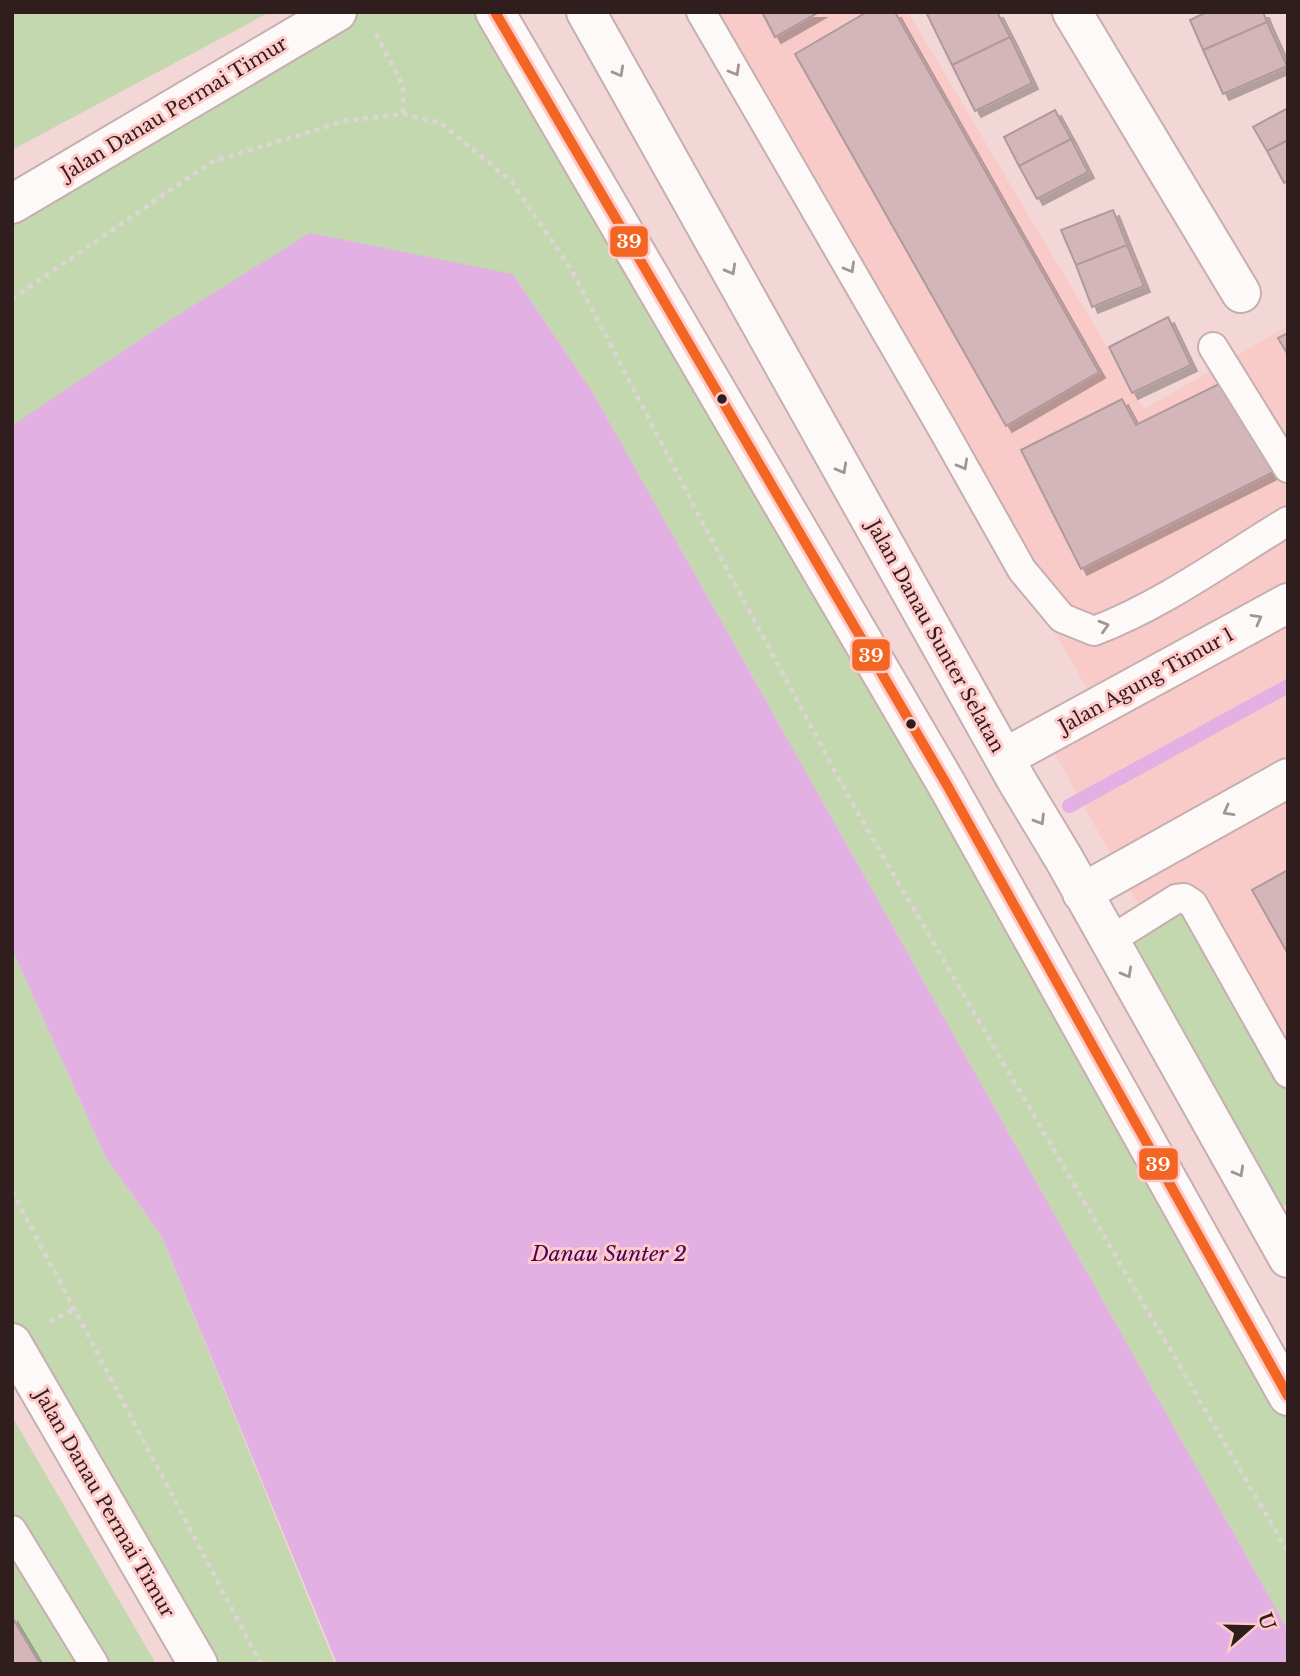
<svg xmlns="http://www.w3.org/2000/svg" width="1300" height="1676" font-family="'Libre Baskerville',serif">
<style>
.built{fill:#f8cbc9}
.green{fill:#c3d8af}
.water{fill:#e2b0e2}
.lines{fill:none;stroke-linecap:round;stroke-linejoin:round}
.stream{stroke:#e2b0e2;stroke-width:14}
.building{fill:#d3b5ba;stroke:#ae9a9c;stroke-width:2;filter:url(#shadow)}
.service-casing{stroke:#c5afaf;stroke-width:32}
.minor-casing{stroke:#c5afaf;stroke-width:42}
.tertiary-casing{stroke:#c5afaf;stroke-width:42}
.path{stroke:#ded4d4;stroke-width:4.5;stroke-dasharray:5 5;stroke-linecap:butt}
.service{stroke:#fdf9f9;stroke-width:28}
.minor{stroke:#fdf9f9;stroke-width:38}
.tertiary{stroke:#fdf9f9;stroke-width:38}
.bus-1-casing{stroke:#ffcbca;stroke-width:16}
.bus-1{stroke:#f26522;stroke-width:10}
.oneway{stroke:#a19696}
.bus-dot{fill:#301d1d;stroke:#ffcbca;stroke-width:2.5}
.labels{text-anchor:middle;stroke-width:6;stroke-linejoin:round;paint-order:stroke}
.street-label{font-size:19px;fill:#301d1d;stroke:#ffcbca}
.water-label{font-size:21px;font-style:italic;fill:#4b0059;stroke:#ffcbca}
.line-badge{stroke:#ffcbca;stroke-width:2.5}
.badge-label{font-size:19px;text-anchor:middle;font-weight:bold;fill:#fff}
</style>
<defs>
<filter id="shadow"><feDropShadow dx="6" dy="6" stdDeviation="0" flood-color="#0004"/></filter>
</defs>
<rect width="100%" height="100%" fill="#f3d7d6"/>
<path class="built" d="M 702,12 L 908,12 L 1144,409 L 1288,326 L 1288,1173 L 1042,731 L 1094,701 Z"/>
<path class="green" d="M 12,12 L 270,12 L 12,150 Z
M 337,12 L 494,12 L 1288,1398 L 1288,1630 L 593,393 L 513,274 L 12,428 L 12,204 Z
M 1176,899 L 1288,1073 L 1288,1203 L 1266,1219 L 1109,941 Z
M 12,949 L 105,1156 L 162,1237 L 335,1664 L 198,1664 L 12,1325 Z
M 12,1416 L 156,1664 L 12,1664 Z"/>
<path class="water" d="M 310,233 L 513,274 L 593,393 L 1288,1630 L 1288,1664 L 337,1664 L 162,1237 L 105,1156 L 12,949 L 12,426 L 159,327 Z"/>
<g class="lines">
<path class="stream" d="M 1069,806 L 1288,686"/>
</g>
<path class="building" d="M 762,12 L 819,12 L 775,37 Z
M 867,12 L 895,12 L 1099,372 L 1006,426 L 795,54 Z
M 926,12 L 997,12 L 1010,37 L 952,65 Z
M 1207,12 L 1263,12 L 1267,22 L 1203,50 L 1190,20 Z
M 1267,22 L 1287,66 L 1223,94 L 1203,50 Z
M 1010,37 L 1032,83 L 975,111 L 952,65 Z
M 1288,108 L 1288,140 L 1267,151 L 1253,127 Z
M 1055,110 L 1071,139 L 1019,166 L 1004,137 Z
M 1071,139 L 1088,172 L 1037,199 L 1019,166 Z
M 1288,140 L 1288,181 L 1284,183 L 1267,151 Z
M 1113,210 L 1127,245 L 1076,265 L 1061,230 Z
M 1127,245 L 1144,286 L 1092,307 L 1076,265 Z
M 1168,317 L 1191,365 L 1132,393 L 1109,347 Z
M 1288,333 L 1288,355 L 1278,338 Z
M 1231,378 L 1277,470 L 1081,569 L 1021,450 L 1122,399 L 1136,425 Z
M 1288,870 L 1288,954 L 1252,890 Z
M 12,1617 L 40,1664 L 12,1664 Z"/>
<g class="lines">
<g class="service-casing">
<path id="service" d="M 701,12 L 942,428 L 1022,570 L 1062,618 L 1094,631 C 1163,605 1225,559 1288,521
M 1213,347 L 1288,468
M 1109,941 L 1176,899 L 1184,898 L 1193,904 L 1288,1073
M 12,1530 L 94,1664"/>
</g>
<g class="minor-casing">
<path id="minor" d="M 1072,12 L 1241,293"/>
</g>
<g class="tertiary-casing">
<path id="tertiary" d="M 495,12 L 947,785 L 1288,1396
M 586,12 L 1017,781 L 1064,859 L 1288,1258
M 12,204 L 337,12
M 1004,758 L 1288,603
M 1082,893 L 1288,778
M 12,1343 L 198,1664"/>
</g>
<path class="path" d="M 376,34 L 403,86 L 403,114
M 12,299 L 211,162 L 345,121 L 403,114 L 441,123 L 512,182 L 571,269 L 731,577 L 852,803 L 1288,1552
M 12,1191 L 261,1664
M 50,1322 L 74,1309"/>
<use href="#service" class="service"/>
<use href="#minor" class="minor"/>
<use href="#tertiary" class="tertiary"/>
<g class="bus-1-casing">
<path id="bus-1" d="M 495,12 L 947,785 L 1288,1396"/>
</g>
<use href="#bus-1" class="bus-1"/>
</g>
<defs><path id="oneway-chevron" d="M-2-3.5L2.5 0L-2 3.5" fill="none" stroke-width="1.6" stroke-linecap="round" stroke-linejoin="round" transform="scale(1.75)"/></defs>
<g class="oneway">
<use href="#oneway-chevron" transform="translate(735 71) rotate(60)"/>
<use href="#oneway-chevron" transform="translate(619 72) rotate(61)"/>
<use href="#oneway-chevron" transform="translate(850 268) rotate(60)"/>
<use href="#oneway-chevron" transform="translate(731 270) rotate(61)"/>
<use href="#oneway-chevron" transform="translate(963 465) rotate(61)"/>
<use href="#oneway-chevron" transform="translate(842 469) rotate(61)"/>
<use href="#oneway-chevron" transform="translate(1257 619) rotate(-29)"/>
<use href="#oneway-chevron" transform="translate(1104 626) rotate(-17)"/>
<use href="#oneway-chevron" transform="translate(1228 811) rotate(151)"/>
<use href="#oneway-chevron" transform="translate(1040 820) rotate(59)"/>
<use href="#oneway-chevron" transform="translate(1127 973) rotate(61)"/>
<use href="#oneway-chevron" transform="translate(1239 1172) rotate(61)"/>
</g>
<g class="bus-dot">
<circle cx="722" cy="399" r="6"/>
<circle cx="911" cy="724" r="6"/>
</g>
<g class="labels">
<g class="street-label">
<text transform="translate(174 108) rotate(-31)" y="7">Jalan Danau Permai Timur</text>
<text transform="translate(936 636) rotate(61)" y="7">Jalan Danau Sunter Selatan</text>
<text transform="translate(1146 680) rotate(-29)" y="7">Jalan Agung Timur 1</text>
<text transform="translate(105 1503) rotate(60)" y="7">Jalan Danau Permai Timur</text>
</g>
<g class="water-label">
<text x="609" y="1261">Danau Sunter 2</text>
</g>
</g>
<g class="line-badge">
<rect x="609" y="225" width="40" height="33" rx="7" fill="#f26522"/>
<rect x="851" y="638" width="40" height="34" rx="7" fill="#f26522"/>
<rect x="1138" y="1147" width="41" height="34" rx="7" fill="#f26522"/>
</g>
<g class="badge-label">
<text x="629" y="248">39</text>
<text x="871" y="662">39</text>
<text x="1158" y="1171">39</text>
</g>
<rect width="1300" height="1676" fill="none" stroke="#301d1d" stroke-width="28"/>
<g transform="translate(1251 1627) rotate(70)" stroke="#ffcbca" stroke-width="5" paint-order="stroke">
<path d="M0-5L12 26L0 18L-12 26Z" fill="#301d1d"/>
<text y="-10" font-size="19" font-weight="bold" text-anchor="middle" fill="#301d1d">U</text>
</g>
</svg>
